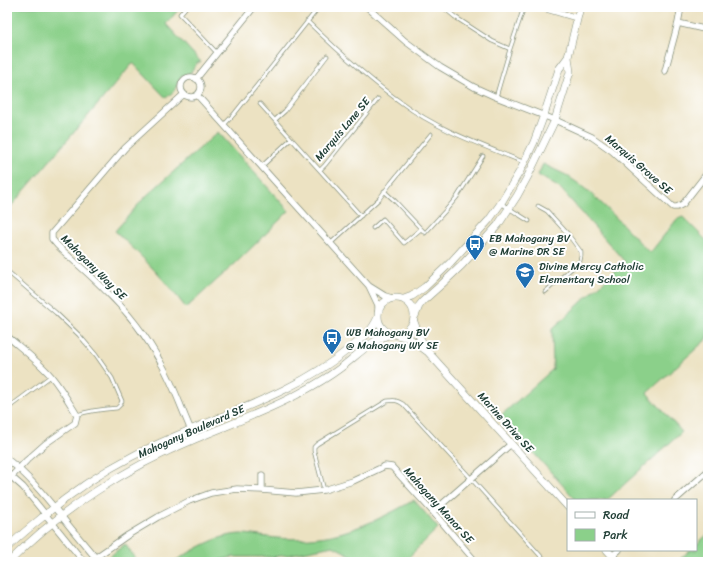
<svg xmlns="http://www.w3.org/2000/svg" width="715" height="569" font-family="Sriracha,sans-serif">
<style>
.green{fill:#8bd08a;stroke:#55865f}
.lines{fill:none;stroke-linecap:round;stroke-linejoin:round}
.service-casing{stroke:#86907b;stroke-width:4.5}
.minor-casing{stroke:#86907b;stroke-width:7}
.tertiary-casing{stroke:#86907b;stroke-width:8}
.service{stroke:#fff;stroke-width:3}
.minor{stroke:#fff;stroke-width:5.5}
.tertiary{stroke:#fff;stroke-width:7}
.labels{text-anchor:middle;stroke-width:4;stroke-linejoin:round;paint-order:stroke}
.street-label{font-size:11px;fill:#1f3d34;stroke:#fff}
.poi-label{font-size:11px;fill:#1f3d34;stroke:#fff;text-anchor:start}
</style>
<rect width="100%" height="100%" fill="#fff"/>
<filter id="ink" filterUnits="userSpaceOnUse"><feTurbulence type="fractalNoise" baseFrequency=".025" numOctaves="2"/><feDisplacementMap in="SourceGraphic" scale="8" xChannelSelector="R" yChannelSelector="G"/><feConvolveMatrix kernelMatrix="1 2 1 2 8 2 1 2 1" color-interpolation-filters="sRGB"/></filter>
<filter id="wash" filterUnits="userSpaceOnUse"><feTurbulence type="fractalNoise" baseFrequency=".012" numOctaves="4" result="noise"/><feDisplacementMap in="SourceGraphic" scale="16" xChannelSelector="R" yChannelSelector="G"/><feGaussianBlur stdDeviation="0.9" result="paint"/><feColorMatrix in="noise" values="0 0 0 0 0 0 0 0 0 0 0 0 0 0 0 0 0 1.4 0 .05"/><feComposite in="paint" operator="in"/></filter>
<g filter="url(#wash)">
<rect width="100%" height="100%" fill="#ece2c2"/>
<path class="green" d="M 7,7 L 181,7 L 166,24 L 201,62 L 197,63 L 190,73 L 182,76 L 179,79 L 175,90 L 166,98 L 133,63 L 7,211 Z
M 218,132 L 289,211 L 238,261 L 186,308 C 165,280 141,255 115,231 L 145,197 Z
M 543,164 C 551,168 558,171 566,175 C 598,195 623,226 650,253 L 677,219 L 683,217 L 708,242 L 708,338 L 647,393 L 682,432 L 607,500 L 576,500 L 512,429 L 498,418 L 553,369 L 552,329 L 625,262 L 561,189 L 538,175 Z
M 414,500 L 438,528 L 404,562 L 364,562 L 333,546 L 288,555 L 272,557 L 233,557 L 212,562 L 173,562 C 194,550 216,535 241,534 C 250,534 259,536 268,537 C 289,540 312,539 332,535 C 362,528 388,515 414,500 Z
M 708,534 L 708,562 L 677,562 L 690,550 L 696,550 L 696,545 Z
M 125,544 L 138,562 L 103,562 Z"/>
</g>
<g filter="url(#ink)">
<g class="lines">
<g class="service-casing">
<path id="service" d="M 186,7 L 180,14 L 217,53
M 443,7 L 455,17 L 492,41 L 510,49
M 307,21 C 337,50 368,79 402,103 C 438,130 482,145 523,162
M 496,97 L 510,49 L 524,7
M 260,104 L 361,216
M 275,120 L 285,111 L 327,56
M 224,125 L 235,113 L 319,7
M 261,167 L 291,139
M 320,170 L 325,165 L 378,99
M 384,191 L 395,201 L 425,233 L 446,210 L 457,197 L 483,156
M 502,204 L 529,221
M 538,206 L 547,211 L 567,233 L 581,252 L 581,256 L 580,261 L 545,292
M 373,228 L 383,219 L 404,243 L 421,229
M 331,243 L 379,199 L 391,183 L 431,134
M 7,271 L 56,313 L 79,335 L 96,355 L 112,378 L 122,401 L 120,405 L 117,408 C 103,409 90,410 77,415
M 7,410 L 12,405 L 51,376
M 324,490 L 314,451 L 314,447 L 317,444 L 387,401 C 394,400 397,400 403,404 L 467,474 L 546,562
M 606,562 L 612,556"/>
</g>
<g class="minor-casing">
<path id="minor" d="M 367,7 L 405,41 L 440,67 L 474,87 L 496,97 L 555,120 L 592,137 L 612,151 L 673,207 L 677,207 L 683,204 L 708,172
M 540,7 L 577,18
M 678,23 L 708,30
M 665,71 L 678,23 L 681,7
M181 87a10 10 0 1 1 20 0a10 10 0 1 1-20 0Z
M 196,79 L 254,7
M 184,94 L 125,148 L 52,233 L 52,239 L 57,245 C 73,261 91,275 106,291 C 128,312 147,337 161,363 C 175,387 183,414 195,439
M 197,95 L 224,125 L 369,286 L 378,305 L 378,311
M 369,286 L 385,296 L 392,298
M 7,336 C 22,349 38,361 51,376 C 61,388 69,402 77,415 L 75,423 L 45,444 L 27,460 L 12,476
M 7,459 C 28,475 45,496 62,517 C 73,531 84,544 95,557
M 7,473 L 23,487 L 45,514 L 84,562
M 262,475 L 262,490
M 675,500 L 708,471
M 433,512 L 511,444
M 612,556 L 619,550
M 89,562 L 128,535 L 158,517 L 189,501 L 211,493 L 237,489 L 262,490 L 296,493 L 324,490 L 353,481 L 385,466 L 392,467 L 433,512 L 476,562"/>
</g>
<g class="tertiary-casing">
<path id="tertiary" d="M378 316a18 18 0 1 1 36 0a18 18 0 1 1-36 0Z
M 404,299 L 412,296 L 425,287 L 450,263 L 489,220 L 501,203 L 520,171 L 534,142 L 544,115 L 559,69 L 568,57
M 415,316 L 419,306 L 423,301 L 442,284 L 462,265 L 498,225 L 517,196 L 528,176 L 555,120 L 570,72 L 568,57 L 580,7
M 414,322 L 420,338 L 426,348
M 397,335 L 409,338 L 428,352 L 568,507
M 7,548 C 17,538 28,529 39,520 C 67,496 98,474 131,457 C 203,419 286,401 350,348 C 363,338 371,333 378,317
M 607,550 L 618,562
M 9,562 C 60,510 127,467 195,439 C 230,424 267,411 300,393 C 313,386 327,378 339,369 C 356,357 371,339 392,334"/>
</g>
<use href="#service" class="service"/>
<use href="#minor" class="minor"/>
<use href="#tertiary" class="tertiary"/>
</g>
</g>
<defs>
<g id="bus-pin" transform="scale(1)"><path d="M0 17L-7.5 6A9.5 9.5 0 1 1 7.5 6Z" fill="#1f6fb2" stroke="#fff"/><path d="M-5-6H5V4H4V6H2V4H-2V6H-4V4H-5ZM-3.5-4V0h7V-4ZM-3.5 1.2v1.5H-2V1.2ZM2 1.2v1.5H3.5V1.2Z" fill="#fff"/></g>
<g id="school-pin" transform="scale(1)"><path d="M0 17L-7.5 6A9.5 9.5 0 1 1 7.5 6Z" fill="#1f6fb2" stroke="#fff"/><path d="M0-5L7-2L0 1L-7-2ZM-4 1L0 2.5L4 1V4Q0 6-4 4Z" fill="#fff"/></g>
</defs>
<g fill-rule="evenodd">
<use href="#bus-pin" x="475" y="244"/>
<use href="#school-pin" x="525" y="272"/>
<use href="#bus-pin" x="332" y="338"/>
</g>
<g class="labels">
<g class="street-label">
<text transform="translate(342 129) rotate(-50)" y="4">Marquis Lane SE</text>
<text transform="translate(639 164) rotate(41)" y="4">Marquis Grove SE</text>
<text transform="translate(94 267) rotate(45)" y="4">Mahogany Way SE</text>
<text transform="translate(506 422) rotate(48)" y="4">Marine Drive SE</text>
<text transform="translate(191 431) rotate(-24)" y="4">Mahogany Boulevard SE</text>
<text transform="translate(439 505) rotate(48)" y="4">Mahogany Manor SE</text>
</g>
<g class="poi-label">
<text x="489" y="242">EB Mahogany BV<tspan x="489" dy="13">@ Marine DR SE</tspan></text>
<text x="539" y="270">Divine Mercy Catholic<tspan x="539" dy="13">Elementary School</tspan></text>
<text x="346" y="336">WB Mahogany BV<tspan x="346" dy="13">@ Mahogany WY SE</tspan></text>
</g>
</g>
<rect width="715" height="569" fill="none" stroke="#fff" stroke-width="24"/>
<rect x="567" y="499" width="130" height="52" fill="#ffffff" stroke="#a5b1ae"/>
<rect x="575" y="512" width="20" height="6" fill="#ffffff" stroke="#a5b1ae"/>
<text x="603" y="519" font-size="12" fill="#1f3d34">Road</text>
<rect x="575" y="529" width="20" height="12" fill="#8bd08a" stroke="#a5b1ae"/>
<text x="603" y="539" font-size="12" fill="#1f3d34">Park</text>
</svg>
